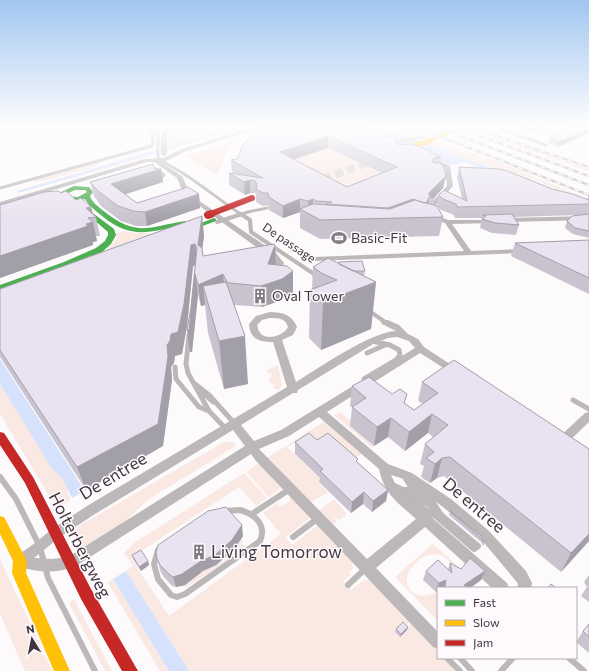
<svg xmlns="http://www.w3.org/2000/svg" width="589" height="671" font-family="Commissioner,sans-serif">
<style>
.green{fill:#fae8e3}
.water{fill:#d6e1fc}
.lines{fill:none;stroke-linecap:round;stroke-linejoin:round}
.secondary-tunnel{stroke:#d8d3d6;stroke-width:8;stroke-dasharray:8 4.5;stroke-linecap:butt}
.lane-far3{stroke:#bcb8b9;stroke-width:3}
.lane-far2{stroke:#bcb8b9;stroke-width:4}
.lane-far1{stroke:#bcb8b9;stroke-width:5}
.lane{stroke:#bcb8b9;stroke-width:6}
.street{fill:#bcb8b9;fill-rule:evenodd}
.fast{fill:#4caf50;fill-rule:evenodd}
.slow{fill:#ffc107;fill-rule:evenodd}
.jam{fill:#c62828;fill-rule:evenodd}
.rail-casing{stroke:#c1bdbf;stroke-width:2.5}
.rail{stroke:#fef9fd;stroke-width:1.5;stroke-dasharray:5;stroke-linecap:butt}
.lane-bridge-far1{stroke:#bcb8b9;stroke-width:3}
.lane-bridge{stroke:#bcb8b9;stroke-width:4}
.slow-bridge{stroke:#ffc107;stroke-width:6}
.jam-bridge-far1{stroke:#c62828;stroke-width:6}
.jam-bridge{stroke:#c62828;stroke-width:8}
.wall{fill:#c8c3cf;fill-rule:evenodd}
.shaded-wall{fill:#a39fa9}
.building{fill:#e9e3f1;stroke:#a39fa9;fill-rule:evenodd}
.labels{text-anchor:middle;stroke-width:3;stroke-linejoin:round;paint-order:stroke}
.far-street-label{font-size:12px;fill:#423740;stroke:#fef9fd}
.poi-label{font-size:14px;fill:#423740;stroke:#fef9fd;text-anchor:start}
.near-street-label{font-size:17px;fill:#423740;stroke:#fef9fd}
.near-poi-label{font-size:17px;fill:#423740;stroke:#fef9fd;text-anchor:start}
</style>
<rect width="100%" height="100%" fill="#fdfafc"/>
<path class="green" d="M 170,127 L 228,127 L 189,138 L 191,140 L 166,147 L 166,133 L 176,131 Z
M 382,127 L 430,127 L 436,129 L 410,137 Z
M 483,132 L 589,169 L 589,172 L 481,134 Z
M 439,141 L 504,164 L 584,197 L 567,195 L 538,181 L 496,170 L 430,144 Z
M 232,142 L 217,175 L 185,156 Z
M 328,148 L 395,179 L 346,199 L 280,164 Z
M 149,155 L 149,157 L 18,193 Z
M 100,162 L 97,166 L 53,179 L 35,182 L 35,180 Z
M 124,231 L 136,233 L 154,233 L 106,250 C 110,245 118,242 116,233 Z
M 278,365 L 282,386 L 278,390 L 273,388 L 275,385 L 268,381 L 272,374 L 265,371 Z
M 0,384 L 52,469 L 62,478 L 68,490 L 67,492 L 71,500 L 60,506 L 51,499 L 0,414 Z
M 340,412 L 378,444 L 372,439 L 368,442 L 374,446 L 372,448 L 334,415 Z
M 325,421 L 362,454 L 350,462 L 316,450 L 303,438 L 287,447 L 321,480 L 318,482 L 328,492 L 311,503 L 267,458 Z
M 224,442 L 233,442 L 236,446 L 149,499 L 116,530 L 83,548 L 74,535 L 79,526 Z
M 259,463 L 280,487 L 279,490 L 269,497 L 246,472 Z
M 244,473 L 267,498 L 256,506 L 239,487 L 131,558 L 169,616 L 281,534 L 263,513 L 284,498 L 277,504 L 280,507 L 290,501 L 289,499 L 291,497 L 309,517 L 308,520 L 285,537 L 292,545 L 318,525 L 352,562 L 353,568 L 349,573 L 351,575 L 343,581 L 351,590 L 364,580 L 370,581 L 374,583 L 410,622 L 407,625 L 405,622 L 395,632 L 399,637 L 409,628 L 408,626 L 411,623 L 438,650 L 438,658 L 443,658 L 455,671 L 189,671 L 126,571 L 133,566 L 124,553 L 134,543 Z
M 334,499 L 347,514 L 344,517 L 339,513 L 343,517 L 340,520 L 334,517 L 336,520 L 336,523 L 332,525 L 318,511 Z
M 241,539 L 243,540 L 241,544 L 245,546 L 225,562 L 187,587 L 181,586 L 203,571 L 224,561 L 233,551 Z
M 433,544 L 464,572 L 447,588 C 448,581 451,573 451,566 C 451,563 448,560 446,558 C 426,542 392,579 414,593 C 422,598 431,595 438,591 L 438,621 L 395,577 Z
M 0,559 L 52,671 L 25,671 L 0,614 Z
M 113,579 L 169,671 L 160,671 L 108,583 Z
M 74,599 L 112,671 L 105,671 L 69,603 Z"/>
<path class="water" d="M 234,127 L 246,127 L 18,193 L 17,191 Z
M 358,127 L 382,127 L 496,170 L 528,178 L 567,195 L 583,197 L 559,200 L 464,162 L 455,165 L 447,164 Z
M 0,359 L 85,491 L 72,498 L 62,478 L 52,469 L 0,384 Z
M 126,571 L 189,671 L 169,671 L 113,579 Z"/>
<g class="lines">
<path class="secondary-tunnel" d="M 312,183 L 380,158"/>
<path class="lane-far3" d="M 154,127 C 162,137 155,149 159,160 C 189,174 215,197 242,215
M 520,127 L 534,130 L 546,127
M 504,128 L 503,130 L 546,145
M 398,141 L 424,137
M 156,169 L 164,175 L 159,180
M 0,188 L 152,146 L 153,134 L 147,127
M 248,212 L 267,208"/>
<path class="lane-far2" d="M 241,214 L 250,220 L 251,232 L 317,276
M 368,310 L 385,322"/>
<path class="lane-far1" d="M 189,335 L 186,364 L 188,373 L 209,411 L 226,429
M 367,353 L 385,345
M 175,367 L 176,379 L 199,407 L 209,411
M 364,379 L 396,360 L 400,355 L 399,350 L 390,345 L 372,341
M 195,384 L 209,395 L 235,424
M 201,391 L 213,402
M 573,400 L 589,409"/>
<path class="lane" d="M 0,477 L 16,499 L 40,547 L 48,578 L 95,671
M 392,485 L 403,490 L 410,490 L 438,512
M 403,490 L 425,510 L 437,517 L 474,549 L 478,546 L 441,515 L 433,503 L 410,485 L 405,477
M 240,510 C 255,514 267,525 260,541 L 185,594 L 177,597 L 171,595 L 158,579 L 154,564 L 158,550 L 209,517 L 225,511 Z
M 252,514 L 290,489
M 293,537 L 317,519
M 348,585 L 365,569
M 447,658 L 460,671
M 460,658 L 472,671
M 569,658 L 584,671
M 501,671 L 513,658"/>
<path class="street" d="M 164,127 L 170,127 L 172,129 L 167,133 L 167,154 L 164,156 L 161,154 L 161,133 L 166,129 Z
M 253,127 L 262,127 L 186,151 L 166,161 L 161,162 L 182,176 L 188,189 L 198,200 L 276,253 L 284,263 L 283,265 L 277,265 L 270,257 L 194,202 L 182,190 L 177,178 L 154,162 L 147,162 L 0,206 L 0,202 L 145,159 L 163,158 L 182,149 Z
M 430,157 L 450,166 L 453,186 L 435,206 L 439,209 L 436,211 L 428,206 L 447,186 L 445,168 L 428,160 L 428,158 Z
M 431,213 L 448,220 L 494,220 L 495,221 L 492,223 L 452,224 L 471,251 L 524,249 L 528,251 L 524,253 L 314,261 L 310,259 L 314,257 L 464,251 L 445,223 L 429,216 L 428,215 Z
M 589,216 L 589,220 L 505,222 L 502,220 L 505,218 Z
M 270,312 C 283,312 292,315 297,327 L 293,335 L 282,340 L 296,382 C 319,368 370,332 396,331 L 382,324 L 381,322 L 382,320 L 388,320 L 399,325 L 408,334 L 418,339 L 424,347 L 459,370 L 461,372 L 459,374 L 453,374 L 420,353 L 327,412 L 388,464 L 412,473 L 451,499 L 488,530 L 526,571 L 532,583 L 531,588 L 517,588 L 518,584 L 516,581 L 480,538 L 443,507 L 404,479 L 391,475 L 397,487 L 507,583 L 509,588 L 492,588 L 425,527 L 376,568 L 438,632 L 438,649 L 433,647 L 256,461 L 251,454 L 76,566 C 56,574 35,573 15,565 L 13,561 L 15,557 L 35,543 L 52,529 L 87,506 L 287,387 L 273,342 C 259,342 250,339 249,324 L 256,316 ZM 270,318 C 279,318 285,318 288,327 C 284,336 264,342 259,331 C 258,331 258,325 257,325 L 262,320 ZM 397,337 L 409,341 L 415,348 L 281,430 L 254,441 L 241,425 L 293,393 L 297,393 L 298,390 L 375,343 L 388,338 ZM 319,417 L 379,469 C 384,494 398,503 416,519 L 367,559 L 259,449 L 289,436 ZM 233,430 L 245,446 L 68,557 L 52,559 L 34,558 L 60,537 L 95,514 Z
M 589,412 L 589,422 L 565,445 L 561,446 L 557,445 L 556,442 L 557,439 L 585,413 Z"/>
<path class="fast" d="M 74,186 L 89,187 L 93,192 L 90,196 C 92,203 99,207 105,212 C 137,237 148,227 185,221 L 188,223 L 185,225 C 150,231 133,241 102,216 C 96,211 89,206 85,199 L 74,201 L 61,198 L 61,192 ZM 75,190 L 85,190 L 87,192 L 78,197 L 66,196 L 66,194 Z
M 82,205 L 114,229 L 116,235 L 111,244 L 102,252 L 70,266 L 0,290 L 0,285 L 64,262 L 96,248 L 105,241 L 108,235 L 108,232 L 80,208 L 80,206 Z
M 214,218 L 216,219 L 216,221 L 189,231 L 185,231 L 183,230 Z"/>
<path class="slow" d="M 460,127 L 468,127 L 433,141 L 428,140 Z
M 0,516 L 4,517 L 25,557 L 27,561 L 26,573 L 70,671 L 54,671 L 12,573 L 13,561 L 0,534 Z"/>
<path class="jam" d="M 0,432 L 4,433 L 33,477 L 91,589 L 138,671 L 122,671 L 81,599 L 25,483 L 0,445 Z"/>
<g class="rail-casing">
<path id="rail" d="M 416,127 L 589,195
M 437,127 L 589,185
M 456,127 L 589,176
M 473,128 L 589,167"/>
</g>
<use href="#rail" class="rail"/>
<path class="lane-bridge-far1" d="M 239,215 L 248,212"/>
<path class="lane-bridge" d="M 217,222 L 242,214"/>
<path class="slow-bridge" d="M 399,151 L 431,140"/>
<path class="jam-bridge-far1" d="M 208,215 L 252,198"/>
<path class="jam-bridge" d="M 208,215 L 211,214"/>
</g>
<path class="wall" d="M 572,127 L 558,147 L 548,143 L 550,137 Z
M 261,128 L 384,137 L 395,142 L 399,145 L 431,153 L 441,157 L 440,163 L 443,188 L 434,198 L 433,205 L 443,217 L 439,236 L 320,239 L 300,228 L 300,212 L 283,218 L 269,210 L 268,205 L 263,206 L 256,202 L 256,194 L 255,193 L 250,193 L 245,195 L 229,185 L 229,173 L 236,175 L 232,172 L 231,160 L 237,159 L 262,133 ZM 328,148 L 382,173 L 347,187 L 293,159 Z
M 459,167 L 552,189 L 587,199 L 589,194 L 589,238 L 573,234 L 565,228 L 567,221 L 577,215 L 514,217 L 519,225 L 516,235 L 492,233 L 480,228 L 482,218 L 455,218 L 454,215 L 441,210 L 437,206 L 439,195 L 462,198 L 457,178 Z
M 155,169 L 161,169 L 163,182 L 125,194 L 137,203 L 199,194 L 200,208 L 147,226 L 136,226 L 121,221 L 101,206 L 94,196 L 90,182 Z
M 61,193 L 91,207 L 93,215 L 96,217 L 100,236 L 96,236 L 97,241 L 93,242 L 93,245 L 0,278 L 0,205 Z
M 202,216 L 204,236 L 202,251 L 203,256 L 275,245 L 276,265 L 293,292 L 282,300 L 262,307 L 234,305 L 248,384 L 224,389 L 208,333 L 205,305 L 201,306 L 198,295 L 192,352 L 190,352 L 191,307 L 195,265 L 193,266 L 187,326 L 182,354 L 175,356 L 174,363 L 171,367 L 172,380 L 163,446 L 86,490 L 0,357 L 0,289 Z
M 589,240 L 589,294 L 511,256 L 515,243 Z
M 339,262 L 365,271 L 364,276 L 376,282 L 371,329 L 321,350 L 309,338 L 310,290 L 312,289 L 313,267 L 338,264 Z
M 422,382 L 589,449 L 589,541 L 561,572 L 444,476 L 437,478 L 430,483 L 421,477 L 424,466 L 420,464 L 425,444 L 433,437 L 428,433 L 405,451 L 388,437 L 374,446 L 350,426 L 352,407 L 350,406 L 352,386 L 405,404 L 414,410 L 423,404 L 418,401 Z
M 317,440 L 358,463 L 388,490 L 386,501 L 372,512 L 363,504 L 351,513 L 319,482 L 320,478 L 295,454 L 295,442 Z
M 450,511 L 485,541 L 484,545 L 483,546 L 481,542 L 449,515 Z
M 243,536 L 233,551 L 216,565 L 203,571 L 185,585 L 176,587 L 172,586 L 163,576 L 160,570 L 156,553 Z
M 132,555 L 148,561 L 149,565 L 141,571 L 133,559 Z
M 450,563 L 461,569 L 485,571 L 481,580 L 470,588 L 438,588 L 438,591 L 436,592 L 423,580 L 426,571 L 448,569 Z
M 589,575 L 589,602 L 581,596 L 587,587 L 584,582 Z
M 589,624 L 589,653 L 576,642 L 583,631 Z
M 396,629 L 407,630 L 400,637 L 395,632 Z"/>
<path class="shaded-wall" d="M 589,129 L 589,133 L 558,147 L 559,142 Z
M 328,136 L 328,148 L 280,164 L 280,152 Z
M 161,169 L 163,182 L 114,198 L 111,184 Z
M 446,176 L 443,188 L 434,198 L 429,197 L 427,210 L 422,203 L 429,193 Z
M 250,180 L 250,193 L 245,195 L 244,182 Z
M 199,194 L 200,208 L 147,226 L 145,212 Z
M 300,199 L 300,212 L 283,218 L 283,206 Z
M 313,199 L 313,212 L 308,213 L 308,201 Z
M 413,199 L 411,212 L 387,219 L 388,208 Z
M 91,207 L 94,217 L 88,218 L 93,222 L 97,241 L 93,242 L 93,245 L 0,278 L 0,256 L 86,208 Z
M 202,216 L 204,236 L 202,251 L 198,245 Z
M 195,244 L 198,265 L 193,266 L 187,326 L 182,354 L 175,356 L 174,363 L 171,367 L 172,380 L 163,446 L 86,490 L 77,467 L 167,345 L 171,334 L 191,245 Z
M 275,245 L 276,266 L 293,271 L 293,292 L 282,300 L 262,307 L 261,286 L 268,264 Z
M 195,274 L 198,295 L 192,352 L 190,352 L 187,330 L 189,330 Z
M 223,274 L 225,295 L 203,286 L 205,305 L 201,306 L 198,285 Z
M 376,282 L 371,329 L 321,350 L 323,302 Z
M 245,336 L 248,384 L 224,389 L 219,341 Z
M 432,414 L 428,433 L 405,451 L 409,432 Z
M 391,418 L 388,437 L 374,446 L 377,427 Z
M 442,458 L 437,478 L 430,483 L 435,464 Z
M 388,490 L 386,501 L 372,512 L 373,501 Z
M 364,492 L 363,504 L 351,513 L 352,502 Z
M 242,525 L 243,536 L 233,551 L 216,565 L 203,571 L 185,585 L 176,587 L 173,577 Z
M 589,534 L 589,541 L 561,572 L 571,553 Z
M 148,561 L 149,565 L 141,571 L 139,567 Z
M 485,571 L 481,580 L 470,588 L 463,588 L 464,585 Z
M 446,580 L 444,588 L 438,588 L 438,591 L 436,592 L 439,583 Z
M 408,627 L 407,630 L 400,637 L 401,634 Z"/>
<path class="building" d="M 262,127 L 369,127 L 382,133 L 384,137 L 390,136 L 395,138 L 395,142 L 399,145 L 411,144 L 431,151 L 431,153 L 441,157 L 434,158 L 432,161 L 434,163 L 440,163 L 443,166 L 446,176 L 429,193 L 429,195 L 434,198 L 429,197 L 427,202 L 424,203 L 413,199 L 388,208 L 326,204 L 332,202 L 316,201 L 313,199 L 308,201 L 300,199 L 283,206 L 269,197 L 268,193 L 263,193 L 256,189 L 257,184 L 255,181 L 250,180 L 244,182 L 229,173 L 263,178 L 231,160 L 237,159 L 244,143 L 250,138 L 267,130 L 261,128 ZM 328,136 L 397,167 L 347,187 L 280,152 Z
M 572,127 L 589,127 L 589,129 L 559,142 L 550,137 Z
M 153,164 L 155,169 L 161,169 L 111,184 L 137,203 L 188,187 L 199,194 L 145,212 L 133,211 L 118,206 L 98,191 L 90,182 Z
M 459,167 L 499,169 L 507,171 L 552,189 L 572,194 L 589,200 L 589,204 L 457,207 L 456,204 L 443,199 L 439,195 L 444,190 L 467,201 Z
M 58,191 L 61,193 L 66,191 L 76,200 L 81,198 L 91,207 L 86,208 L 96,217 L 88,218 L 93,222 L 86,224 L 88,226 L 0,256 L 0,205 L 44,192 Z
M 415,200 L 437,206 L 443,217 L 320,220 L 300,209 L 313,204 L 390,209 Z
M 512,214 L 519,225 L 495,223 L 482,219 L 486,216 L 483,215 Z
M 589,214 L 589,231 L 575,228 L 567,221 L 572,216 Z
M 202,216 L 198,245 L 202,248 L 203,256 L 274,244 L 275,245 L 268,264 L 287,266 L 293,271 L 282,279 L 261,286 L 230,283 L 227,282 L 223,274 L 198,285 L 195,274 L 189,330 L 187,330 L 191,307 L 197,248 L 195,244 L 191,245 L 184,304 L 178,332 L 171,334 L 170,341 L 167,345 L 168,357 L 158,424 L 77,467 L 0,350 L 0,289 Z
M 589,240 L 589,278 L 515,243 Z
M 328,258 L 376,282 L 323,302 L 310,290 L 337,280 L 323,274 L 313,267 Z
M 362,261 L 365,271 L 353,271 L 339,264 L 339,262 Z
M 226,282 L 245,336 L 219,341 L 203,286 Z
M 454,360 L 589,449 L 589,534 L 571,553 L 450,457 L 442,458 L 435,464 L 426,458 L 434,452 L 425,444 L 448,425 L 432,414 L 409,432 L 391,418 L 377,427 L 352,407 L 366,398 L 352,386 L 369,377 L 392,394 L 400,389 L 407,394 L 404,403 L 414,410 L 438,393 L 422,382 Z
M 309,433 L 317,440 L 328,433 L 358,459 L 356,461 L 388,490 L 373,501 L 364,492 L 352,502 L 320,471 L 323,469 L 295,442 Z
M 226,507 L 242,525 L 232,540 L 215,555 L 201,561 L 182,574 L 173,577 L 170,575 L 160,565 L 157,559 L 156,553 L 158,545 L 208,511 Z
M 450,511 L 480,535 L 485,541 L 484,542 L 482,539 Z
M 141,550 L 148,561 L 139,567 L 132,555 Z
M 470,558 L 485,571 L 464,585 L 468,588 L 445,588 L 446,580 L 439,583 L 426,571 L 438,560 L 452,573 L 450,563 L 461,569 Z
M 551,584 L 556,588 L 548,588 Z
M 403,622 L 408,627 L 401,634 L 396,629 Z
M 589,624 L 589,637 L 583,631 Z"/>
<linearGradient id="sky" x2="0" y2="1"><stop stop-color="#a1c6f0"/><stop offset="0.57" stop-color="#fefdfe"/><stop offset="1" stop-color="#fefdfe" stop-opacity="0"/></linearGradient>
<rect width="589" height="221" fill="url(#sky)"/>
<defs>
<g id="stadium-bare" transform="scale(1.2)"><path d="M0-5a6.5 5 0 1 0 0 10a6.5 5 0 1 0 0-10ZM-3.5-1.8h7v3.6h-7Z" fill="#837b82" stroke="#fef9fd" stroke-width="2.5" paint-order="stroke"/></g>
<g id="building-bare" transform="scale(1.2)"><path d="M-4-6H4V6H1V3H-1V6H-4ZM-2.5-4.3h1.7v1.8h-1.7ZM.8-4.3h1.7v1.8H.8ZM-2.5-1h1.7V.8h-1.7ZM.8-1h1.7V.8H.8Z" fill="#837b82" stroke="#fef9fd" stroke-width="2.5" paint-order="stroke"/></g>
</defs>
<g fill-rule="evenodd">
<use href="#stadium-bare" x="339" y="238"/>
<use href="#building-bare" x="260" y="296"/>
<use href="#building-bare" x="199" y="552"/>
</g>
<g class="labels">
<g class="far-street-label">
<text transform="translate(289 243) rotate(34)" y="4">De passage</text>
</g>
<g class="poi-label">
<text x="351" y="243">Basic-Fit</text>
<text x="272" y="301">Oval Tower</text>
</g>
<g class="near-street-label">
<text transform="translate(113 476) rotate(-31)" y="6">De entree</text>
<text transform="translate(474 505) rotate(40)" y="6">De entree</text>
<text transform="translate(80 545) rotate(63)" y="6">Holterbergweg</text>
</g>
<g class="near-poi-label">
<text x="211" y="558">Living Tomorrow</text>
</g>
</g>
<rect x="437" y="587" width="140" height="72" fill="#fef9fd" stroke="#b3abb1"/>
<rect x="445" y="600" width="20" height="6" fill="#4caf50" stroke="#b3abb1"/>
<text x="473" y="607" font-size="12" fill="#423740">Fast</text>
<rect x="445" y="620" width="20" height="6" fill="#ffc107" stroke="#b3abb1"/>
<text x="473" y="627" font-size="12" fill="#423740">Slow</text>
<rect x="445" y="640" width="20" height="6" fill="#c62828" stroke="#b3abb1"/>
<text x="473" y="647" font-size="12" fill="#423740">Jam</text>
<g transform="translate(32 639) rotate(350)" stroke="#fef9fd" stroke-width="3" paint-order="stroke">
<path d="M0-3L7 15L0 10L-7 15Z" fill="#423740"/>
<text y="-6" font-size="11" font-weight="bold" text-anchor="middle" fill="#423740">N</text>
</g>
</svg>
